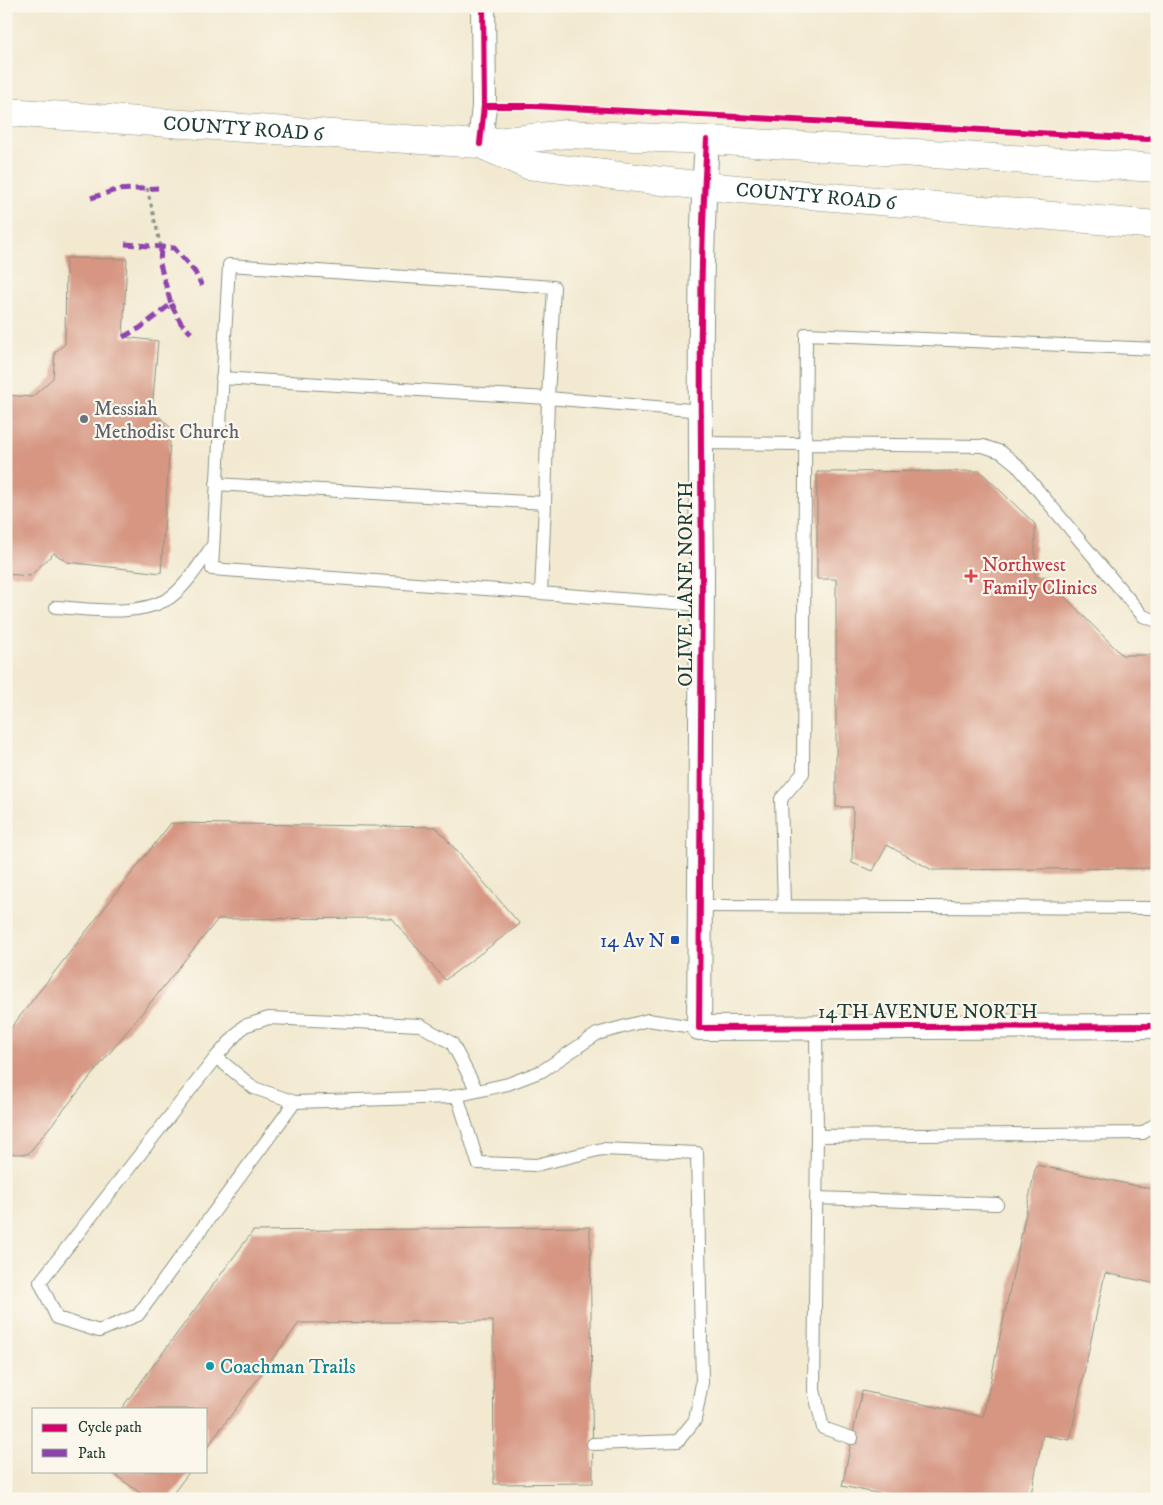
<svg xmlns="http://www.w3.org/2000/svg" width="1163" height="1505" font-family="'IM FELL DW Pica',serif">
<style>
.building{fill:#d69682}
.lines{fill:none;stroke-linecap:round;stroke-linejoin:round}
.lane-casing{stroke:#889382;stroke-width:14}
.street-casing{stroke:#889382;stroke-width:26}
.secondary-casing{stroke:#889382;stroke-width:29}
.path{stroke:#889382;stroke-width:3;stroke-dasharray:4 4;stroke-linecap:butt}
.lane{stroke:#fff;stroke-width:12}
.street{stroke:#fff;stroke-width:24}
.secondary{stroke:#fff;stroke-width:28}
.quiet{stroke:#8e44ad;stroke-width:5;stroke-dasharray:10 5;stroke-linecap:butt}
.cycleway-casing{stroke:#fbf7ec;stroke-width:9}
.cycleway{stroke:#d6006c;stroke-width:6}
.worship-dot{fill:#6b7280;stroke:#fbf7ec;stroke-width:2}
.health-dot{fill:#e0444e;stroke:#fbf7ec;stroke-width:2}
.transit-dot{fill:#1a4fb4;stroke:#fbf7ec;stroke-width:2}
.culture-dot{fill:#0f9aa8;stroke:#fbf7ec;stroke-width:2}
.labels{text-anchor:middle;stroke-width:4.5;stroke-linejoin:round;paint-order:stroke}
.street-label{font-size:20px;fill:#1f3d34;stroke:#fbf7ec}
.worship-label{font-size:20px;fill:#5b616d;stroke:#fbf7ec;text-anchor:start}
.health-label{font-size:20px;fill:#be3a42;stroke:#fbf7ec;text-anchor:start}
.transit-label{font-size:20px;fill:#164399;stroke:#fbf7ec;text-anchor:end}
.culture-label{font-size:20px;fill:#0d838f;stroke:#fbf7ec;text-anchor:start}
</style>
<rect width="100%" height="100%" fill="#fbf7ec"/>
<filter id="ink" filterUnits="userSpaceOnUse"><feTurbulence type="fractalNoise" baseFrequency=".02" numOctaves="2"/><feDisplacementMap in="SourceGraphic" scale="10" xChannelSelector="R" yChannelSelector="G"/><feConvolveMatrix kernelMatrix="1 2 1 2 8 2 1 2 1" color-interpolation-filters="sRGB"/></filter>
<filter id="wash" filterUnits="userSpaceOnUse"><feTurbulence type="fractalNoise" baseFrequency=".0096" numOctaves="4" result="noise"/><feDisplacementMap in="SourceGraphic" scale="20" xChannelSelector="R" yChannelSelector="G"/><feGaussianBlur stdDeviation="1.12" result="paint"/><feColorMatrix in="noise" values="0 0 0 0 0 0 0 0 0 0 0 0 0 0 0 0 0 1.4 0 .05"/><feComposite in="paint" operator="in"/></filter>
<g filter="url(#wash)">
<rect width="100%" height="100%" fill="#f2e9d0"/>
<g id="blocks">
<path class="building" d="M 66,258 L 127,259 L 123,337 L 158,341 L 152,410 L 171,428 L 161,573 L 67,562 L 54,553 L 30,576 L 6,574 L 6,395 L 32,397 L 53,378 L 55,352 L 65,344 Z
M 980,471 L 1035,524 L 1035,577 L 1045,577 L 1122,655 L 1157,655 L 1157,868 L 932,870 L 887,845 L 873,871 L 852,863 L 853,807 L 836,807 L 836,579 L 817,579 L 817,472 Z
M 171,823 L 436,827 L 520,924 L 445,980 L 391,918 L 218,919 L 28,1154 L 6,1154 L 6,1034 Z
M 1036,1165 L 1157,1190 L 1157,1284 L 1105,1273 L 1070,1440 L 1043,1435 L 1030,1499 L 904,1499 L 842,1486 L 862,1391 L 983,1417 Z
M 590,1227 L 593,1483 L 494,1484 L 493,1321 L 299,1323 L 206,1449 L 206,1409 L 121,1409 L 253,1231 Z
M 110,1471 L 190,1471 L 169,1499 L 148,1499 Z"/>
</g>
</g>
<g filter="url(#ink)">
<use href="#blocks" fill-opacity="0" stroke="#889382" stroke-width="1"/>
<g class="lines">
<g class="lane-casing">
<path id="lane" d="M 702,411 L 548,398 L 554,287 L 229,265 L 212,569 L 702,605
M 701,443 L 983,446 L 1001,452 L 1016,464 L 1143,616 L 1157,621
M 216,484 L 545,503 L 548,398 L 222,378
M 541,593 L 545,503
M 56,607 C 91,609 133,617 166,600 C 184,590 201,562 213,545
M 700,906 L 1157,908
M 784,906 L 781,799 L 803,773 L 806,334 L 1157,349
M 816,1028 L 817,1136 L 1143,1133 L 1157,1123
M 216,1057 L 254,1088 L 295,1102 L 451,1097 L 508,1084 L 542,1071 L 597,1034 L 648,1020 L 699,1028
M 457,1095 L 478,1163 L 536,1165 L 602,1149 L 697,1153 L 702,1383 L 695,1420 L 678,1441 L 593,1444
M 295,1102 L 138,1315 L 99,1331 L 57,1318 L 40,1282 L 216,1057 L 244,1026 L 269,1018 L 420,1025 L 452,1043 L 477,1091
M 817,1136 L 814,1390 L 823,1428 L 852,1438
M 816,1198 L 997,1204"/>
</g>
<g class="street-casing">
<path id="street" d="M 707,140 C 698,285 701,432 702,577 C 702,728 701,878 699,1028 L 1157,1026
M 480,144 L 484,106 L 483,6"/>
</g>
<g class="secondary-casing">
<g id="secondary">
<path id="s1" d="M 6,112 L 480,144 L 566,134 L 707,140 L 1157,168"/>
<path id="s2" d="M 480,144 L 528,165 L 704,186 L 1157,225"/>
</g>
</g>
<path class="path" d="M 147,188 L 161,247"/>
<use href="#lane" class="lane"/>
<use href="#street" class="street"/>
<use href="#secondary" class="secondary"/>
<path class="quiet" d="M 91,198 L 116,190 L 158,188
M 125,244 L 174,248 L 195,272 L 202,286
M 171,304 L 181,323 L 191,333
M 123,337 L 140,328 L 171,304 L 160,264 L 161,247"/>
<g class="cycleway-casing">
<path id="cycleway" d="M 484,106 L 533,106 L 1148,139 L 1157,136
M 707,140 C 698,285 701,432 702,577 C 702,728 701,878 699,1028 L 1157,1026
M 480,144 L 484,106 L 483,6"/>
</g>
<use href="#cycleway" class="cycleway"/>
</g>
</g>
<circle class="worship-dot" cx="84" cy="419" r="5"/>
<path class="health-dot" d="M968.5 568.5h5v5h5v5h-5v5h-5v-5h-5v-5h5z"/>
<rect class="transit-dot" x="670" y="935" width="10" height="10" rx="2.5"/>
<circle class="culture-dot" cx="210" cy="1366" r="5"/>
<g class="labels">
<g class="street-label">
<text dy="7" stroke="none"><textPath href="#s1" startOffset="238">COUNTY ROAD 6</textPath></text>
<text dy="7" stroke="none"><textPath href="#s2" startOffset="342">COUNTY ROAD 6</textPath></text>
<text transform="translate(685 584) rotate(-90)" y="7">OLIVE LANE NORTH</text>
<text x="928" y="1018">14TH AVENUE NORTH</text>
</g>
<g class="worship-label">
<text x="94" y="415">Messiah<tspan x="94" dy="23">Methodist Church</tspan></text>
</g>
<g class="health-label">
<text x="982" y="571">Northwest<tspan x="982" dy="23">Family Clinics</tspan></text>
</g>
<g class="transit-label">
<text x="665" y="947">14 Av N</text>
</g>
<g class="culture-label">
<text x="220" y="1373">Coachman Trails</text>
</g>
</g>
<rect width="1163" height="1505" fill="none" stroke="#fbf7ec" stroke-width="25"/>
<rect x="32" y="1408" width="175" height="65" fill="#fbf7ec" stroke="#a3ada2"/>
<rect x="42" y="1424" width="25" height="8" fill="#d6006c" stroke="#a3ada2"/>
<text x="78" y="1432" font-size="15" fill="#1f3d34">Cycle path</text>
<rect x="42" y="1449" width="25" height="8" fill="#8e44ad" stroke="#a3ada2"/>
<text x="78" y="1458" font-size="15" fill="#1f3d34">Path</text>
</svg>
